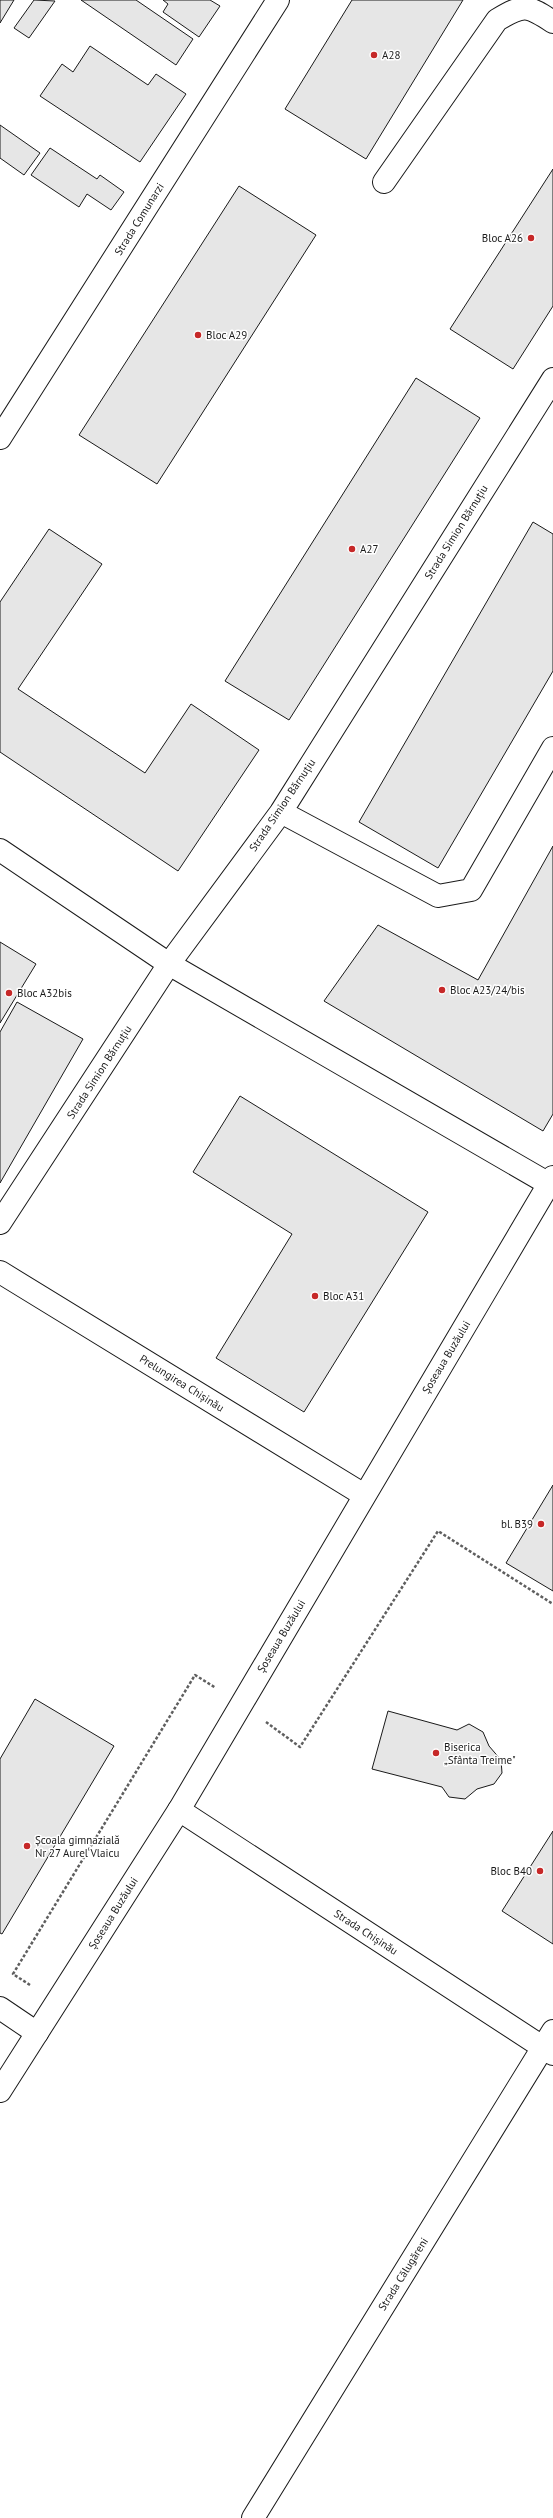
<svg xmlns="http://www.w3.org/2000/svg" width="553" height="2518" font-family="'PT Sans',sans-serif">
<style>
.building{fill:#e6e6e6;stroke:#1a1a1a}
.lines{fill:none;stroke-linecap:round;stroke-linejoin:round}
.minor-casing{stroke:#1a1a1a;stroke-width:24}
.major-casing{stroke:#1a1a1a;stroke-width:24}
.path{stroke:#5f5f5f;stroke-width:2.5;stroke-dasharray:3 2;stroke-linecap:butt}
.minor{stroke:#fff;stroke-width:22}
.major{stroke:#fff;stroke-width:22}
.poi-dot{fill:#c62828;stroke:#fff;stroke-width:1.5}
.labels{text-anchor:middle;stroke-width:3;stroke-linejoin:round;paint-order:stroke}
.poi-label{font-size:11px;fill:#1a1a1a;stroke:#fff;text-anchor:start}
.street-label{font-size:11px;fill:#1a1a1a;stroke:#fff}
</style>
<rect width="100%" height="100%" fill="#fff"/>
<path class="building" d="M 0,0 L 14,0 L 0,23 Z
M 34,0 L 55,1 L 29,38 L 14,28 Z
M 81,0 L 136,0 L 193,39 L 176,65 Z
M 163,0 L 210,0 L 220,6 L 199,37 L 163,12 L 168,4 Z
M 352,0 L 463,0 L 366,159 L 285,109 Z
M 90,46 L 148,85 L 156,74 L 186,94 L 140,162 L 40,96 L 62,64 L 73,72 Z
M 0,125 L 40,153 L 24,175 L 0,158 Z
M 50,148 L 97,179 L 100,175 L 124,192 L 111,210 L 87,194 L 79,207 L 31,175 Z
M 553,169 L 553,306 L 513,369 L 450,329 Z
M 239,186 L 316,235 L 157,484 L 79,435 Z
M 416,378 L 480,418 L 289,720 L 225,681 Z
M 533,522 L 553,534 L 553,671 L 438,868 L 359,822 Z
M 49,529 L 102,564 L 18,689 L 145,773 L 191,704 L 259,750 L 178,871 L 0,752 L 0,602 Z
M 553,846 L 553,1114 L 543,1131 L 324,1001 L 378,925 L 478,980 Z
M 0,942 L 36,964 L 0,1023 Z
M 17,1002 L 83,1039 L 0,1183 L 0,1032 Z
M 240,1096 L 428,1212 L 304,1412 L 216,1358 L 292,1234 L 193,1172 Z
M 553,1485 L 553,1591 L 506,1563 Z
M 35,1699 L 114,1746 L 2,1934 L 0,1933 L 0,1759 Z
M 388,1711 L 457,1730 L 469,1724 L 483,1732 L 489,1746 L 501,1760 L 502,1773 L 494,1784 L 477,1789 L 465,1799 L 449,1797 L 442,1787 L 372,1769 Z
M 553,1831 L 553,1944 L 502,1911 Z"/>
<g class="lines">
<g class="minor-casing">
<path id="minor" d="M 384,182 L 497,20 C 524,4 527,5 553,22
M 0,438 L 278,0
M 281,812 L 438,896 L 471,890 L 553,748
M 0,850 L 169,964 L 549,1184
M 0,1223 L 169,964 L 281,812 L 553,379
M 0,1272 L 364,1495
M 179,1810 L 553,2054
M 0,2008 L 37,2033
M 253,2518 L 553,2031"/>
</g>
<g class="major-casing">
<path id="major" d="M 0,2091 L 179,1810 L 553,1177"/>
</g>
<path class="path" d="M 266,1722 L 300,1747 L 438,1531 L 553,1604
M 30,1985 L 13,1974 L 195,1675 L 216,1688"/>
<use href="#minor" class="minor"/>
<use href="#major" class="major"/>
</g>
<g class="poi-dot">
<circle cx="374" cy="55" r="4"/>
<circle cx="531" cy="238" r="4"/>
<circle cx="198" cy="335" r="4"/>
<circle cx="352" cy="549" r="4"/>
<circle cx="442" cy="990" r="4"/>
<circle cx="9" cy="993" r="4"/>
<circle cx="315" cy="1296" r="4"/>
<circle cx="541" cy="1524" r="4"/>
<circle cx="436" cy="1753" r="4"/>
<circle cx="27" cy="1846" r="4"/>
<circle cx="540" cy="1871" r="4"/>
</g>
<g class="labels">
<g class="poi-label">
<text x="382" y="59">A28</text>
<text x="523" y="242" text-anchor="end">Bloc A26</text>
<text x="206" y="339">Bloc A29</text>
<text x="360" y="553">A27</text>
<text x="450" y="994">Bloc A23/24/bis</text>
<text x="17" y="997">Bloc A32bis</text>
<text x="323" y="1300">Bloc A31</text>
<text x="533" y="1528" text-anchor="end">bl. B39</text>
<text x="444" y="1751">Biserica<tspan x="444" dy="13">„Sfânta Treime"</tspan></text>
<text x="35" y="1844">Școala gimnazială<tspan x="35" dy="13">Nr 27 Aurel Vlaicu</tspan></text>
<text x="532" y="1875" text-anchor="end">Bloc B40</text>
</g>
<g class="street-label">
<text transform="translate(139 219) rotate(-58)" y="4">Strada Comunarzi</text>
<text transform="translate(456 532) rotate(-58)" y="4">Strada Simion Bărnuțiu</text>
<text transform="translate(282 805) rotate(-56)" y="4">Strada Simion Bărnuțiu</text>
<text transform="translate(99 1072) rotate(-57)" y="4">Strada Simion Bărnuțiu</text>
<text transform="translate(446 1357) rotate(-59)" y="4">Șoseaua Buzăului</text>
<text transform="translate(182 1383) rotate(32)" y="4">Prelungirea Chișinău</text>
<text transform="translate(281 1636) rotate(-59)" y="4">Șoseaua Buzăului</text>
<text transform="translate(113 1913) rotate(-58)" y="4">Șoseaua Buzăului</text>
<text transform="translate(366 1932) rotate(33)" y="4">Strada Chișinău</text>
<text transform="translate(403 2274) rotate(-58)" y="4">Strada Călugăreni</text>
</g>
</g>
</svg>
